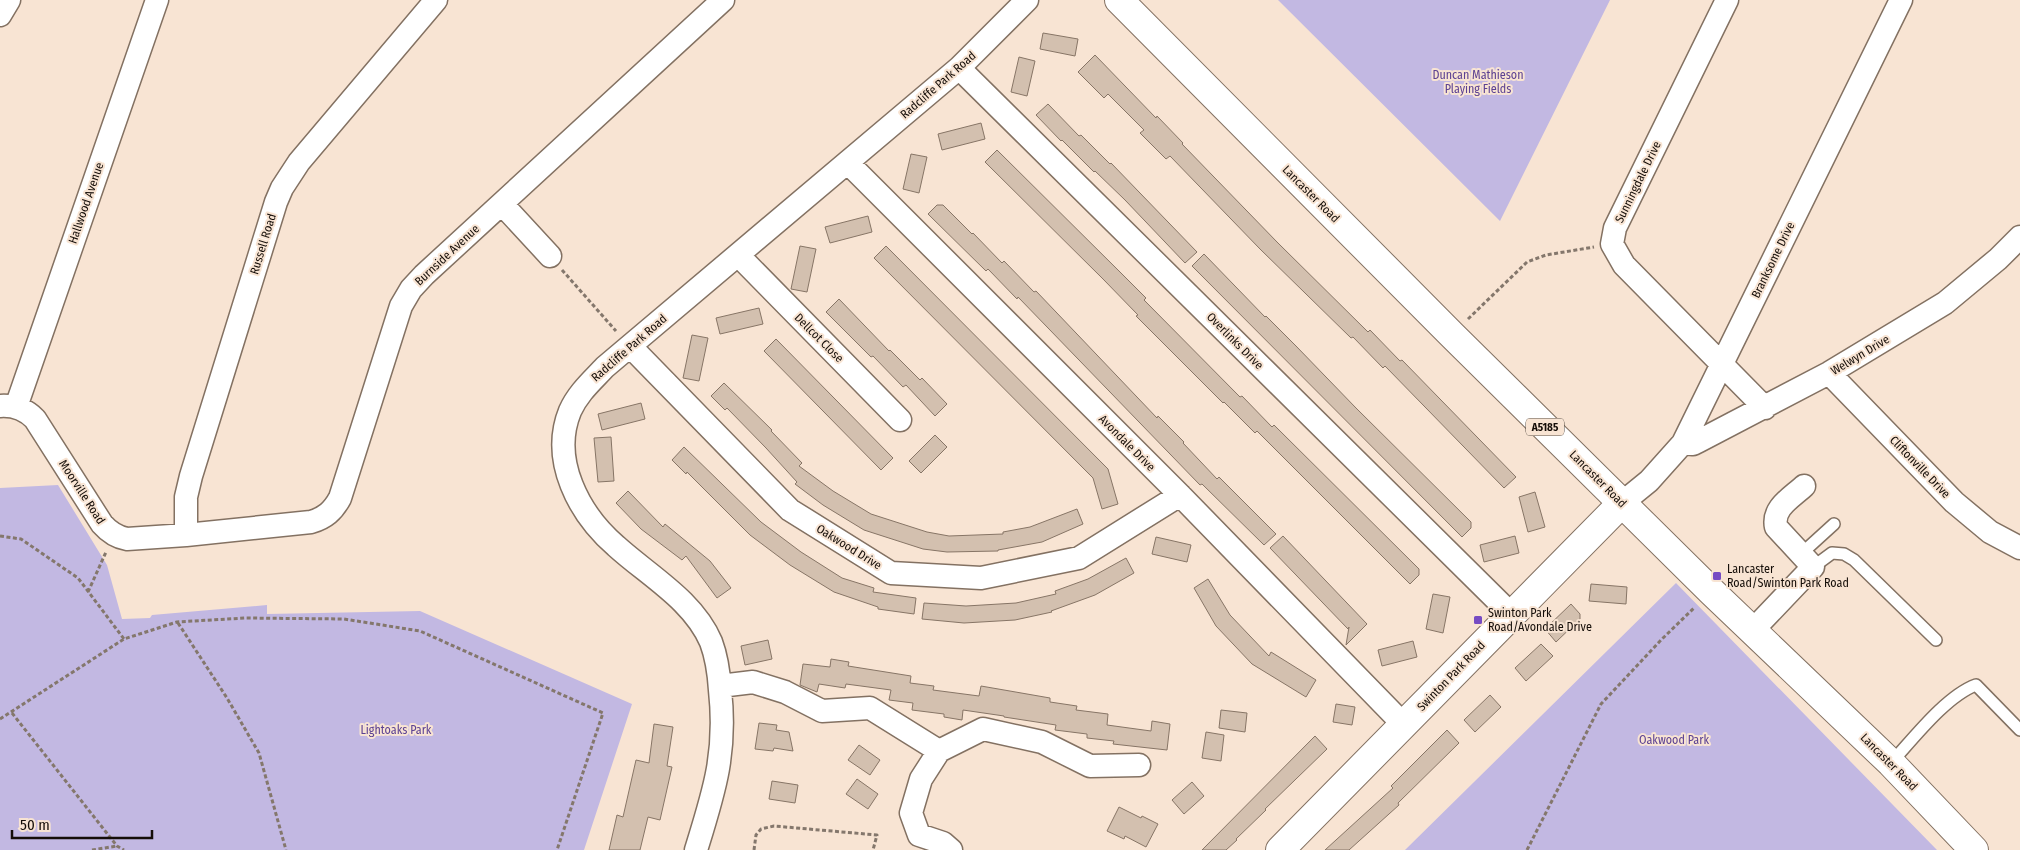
<svg xmlns="http://www.w3.org/2000/svg" width="2020" height="850" font-family="'Fira Sans Condensed',sans-serif">
<style>
.green{fill:#c2b8e2}
.building{fill:#d3c0af;stroke:#877566}
.lines{fill:none;stroke-linecap:round;stroke-linejoin:round}
.service-casing{stroke:#837162;stroke-width:14}
.minor-casing{stroke:#837162;stroke-width:25}
.tertiary-casing{stroke:#837162;stroke-width:30}
.primary-casing{stroke:#837162;stroke-width:30}
.path{stroke:#84776c;stroke-width:3;stroke-dasharray:4 2.5;stroke-linecap:butt}
.service{stroke:#fff;stroke-width:11}
.minor{stroke:#fff;stroke-width:22}
.tertiary{stroke:#fff;stroke-width:28}
.primary{stroke:#fff;stroke-width:28}
.poi-dot{fill:#764bc3;stroke:#f8e4d3;stroke-width:2}
.labels{text-anchor:middle;stroke-width:4;stroke-linejoin:round;paint-order:stroke}
.shield{fill:#f8e4d3;stroke:#584e45;stroke-width:1}
.shield-label{font-size:11px;font-weight:bold;fill:#140d08}
.park-label{font-size:12px;fill:#5c4192;stroke:#f8e4d3}
.street-label{font-size:12px;fill:#140d08;stroke:#f8e4d3}
.poi-label{font-size:12px;fill:#140d08;stroke:#f8e4d3;text-anchor:start}
</style>
<rect width="100%" height="100%" fill="#f8e4d3"/>
<path class="green" d="M 1278,0 L 1610,0 L 1500,221 Z
M 58,485 L 107,565 L 122,619 L 150,618 L 152,615 L 267,605 L 267,614 L 420,611 L 632,704 L 584,850 L 0,850 L 0,488 Z
M 1676,583 L 1937,850 L 1405,850 Z"/>
<path class="building" d="M 1043,33 L 1078,39 L 1075,56 L 1040,49 Z
M 1095,55 L 1156,118 L 1157,116 L 1183,143 L 1182,144 L 1277,242 L 1368,332 L 1370,330 L 1400,361 L 1402,360 L 1516,477 L 1504,488 L 1385,366 L 1383,368 L 1353,337 L 1351,338 L 1260,249 L 1170,156 L 1166,159 L 1140,133 L 1144,130 L 1108,94 L 1104,98 L 1078,72 Z
M 1019,57 L 1035,61 L 1027,96 L 1011,92 Z
M 1048,104 L 1079,136 L 1081,135 L 1110,164 L 1111,163 L 1197,252 L 1185,263 L 1125,200 L 1095,171 L 1094,172 L 1062,140 L 1061,141 L 1036,115 Z
M 981,123 L 985,139 L 942,150 L 938,134 Z
M 997,150 L 1120,272 L 1146,298 L 1144,300 L 1240,397 L 1242,396 L 1272,427 L 1274,425 L 1419,569 L 1419,575 L 1410,584 L 1257,431 L 1255,433 L 1224,402 L 1223,403 L 1136,316 L 1138,315 L 1103,279 L 985,162 Z
M 911,154 L 927,157 L 919,193 L 903,189 Z
M 937,205 L 943,205 L 972,234 L 973,233 L 1002,263 L 1004,261 L 1034,292 L 1036,291 L 1157,418 L 1158,416 L 1184,442 L 1183,443 L 1217,479 L 1219,477 L 1276,534 L 1264,545 L 1202,484 L 1200,485 L 1018,297 L 1017,299 L 988,269 L 986,271 L 928,214 Z
M 868,216 L 872,232 L 830,243 L 825,227 Z
M 800,246 L 816,249 L 807,292 L 791,289 Z
M 886,246 L 1108,469 L 1118,504 L 1102,509 L 1093,478 L 874,258 Z
M 1204,254 L 1265,317 L 1266,316 L 1296,346 L 1356,408 L 1471,522 L 1471,528 L 1462,537 L 1192,266 Z
M 839,299 L 889,351 L 890,350 L 920,380 L 922,378 L 947,404 L 935,416 L 906,385 L 903,387 L 873,356 L 871,357 L 826,312 Z
M 759,308 L 763,324 L 720,334 L 716,318 Z
M 692,335 L 708,338 L 699,381 L 683,378 Z
M 776,339 L 893,458 L 881,470 L 764,351 Z
M 724,383 L 772,430 L 771,431 L 802,463 L 799,466 L 833,491 L 871,514 L 927,532 L 949,536 L 1003,534 L 1003,532 L 1030,527 L 1077,509 L 1083,524 L 1042,542 L 998,550 L 998,551 L 947,552 L 923,549 L 864,530 L 823,505 L 795,484 L 797,482 L 766,448 L 727,408 L 725,410 L 711,396 Z
M 641,403 L 645,419 L 602,430 L 598,414 Z
M 935,435 L 947,447 L 921,473 L 909,461 Z
M 611,437 L 614,481 L 598,482 L 594,438 Z
M 684,447 L 761,522 L 801,552 L 842,578 L 874,588 L 873,592 L 916,598 L 914,614 L 878,609 L 878,607 L 834,592 L 790,565 L 750,535 L 687,472 L 686,474 L 672,460 Z
M 628,491 L 663,527 L 665,524 L 710,561 L 731,588 L 717,598 L 686,556 L 682,560 L 641,529 L 616,503 Z
M 1535,492 L 1545,527 L 1528,532 L 1519,497 Z
M 1283,536 L 1367,624 L 1346,645 L 1349,627 L 1348,629 L 1270,548 Z
M 1515,536 L 1519,553 L 1484,562 L 1480,545 Z
M 1156,537 L 1191,545 L 1187,562 L 1152,554 Z
M 1126,558 L 1134,573 L 1095,595 L 1051,611 L 1052,612 L 1015,620 L 964,623 L 922,619 L 924,603 L 966,606 L 1016,603 L 1056,594 L 1055,591 L 1088,579 Z
M 1208,579 L 1230,615 L 1269,656 L 1271,652 L 1316,680 L 1306,697 L 1252,664 L 1216,626 L 1194,588 Z
M 1591,584 L 1627,587 L 1626,604 L 1589,601 Z
M 1433,594 L 1450,597 L 1443,633 L 1426,629 Z
M 1571,604 L 1580,614 L 1580,619 L 1556,642 L 1545,629 Z
M 768,640 L 772,659 L 745,665 L 741,646 Z
M 1413,641 L 1417,657 L 1382,666 L 1378,650 Z
M 1541,644 L 1553,656 L 1526,681 L 1515,668 Z
M 831,659 L 849,662 L 848,666 L 911,676 L 910,683 L 934,686 L 933,690 L 979,696 L 981,686 L 1050,698 L 1050,702 L 1077,706 L 1076,710 L 1108,714 L 1107,725 L 1151,731 L 1152,721 L 1170,724 L 1167,750 L 1113,744 L 1114,741 L 1087,738 L 1087,734 L 1055,730 L 1056,725 L 1004,717 L 1004,716 L 963,710 L 962,720 L 944,717 L 944,714 L 912,710 L 913,703 L 889,700 L 891,690 L 846,684 L 845,688 L 819,684 L 817,692 L 800,685 L 803,664 L 830,667 Z
M 1490,695 L 1501,707 L 1475,732 L 1464,720 Z
M 1336,704 L 1355,707 L 1352,725 L 1333,722 Z
M 1221,710 L 1247,713 L 1245,732 L 1219,728 Z
M 759,723 L 777,725 L 776,730 L 789,732 L 793,751 L 774,748 L 773,751 L 755,749 Z
M 654,724 L 673,727 L 667,766 L 672,767 L 660,820 L 648,817 L 640,850 L 609,850 L 617,815 L 623,817 L 636,760 L 649,763 Z
M 1447,730 L 1459,743 L 1398,803 L 1399,805 L 1349,850 L 1325,850 L 1393,788 L 1391,786 Z
M 1206,732 L 1224,735 L 1221,761 L 1202,758 Z
M 1315,736 L 1327,749 L 1265,809 L 1266,810 L 1236,839 L 1237,840 L 1226,850 L 1202,850 Z
M 859,745 L 880,760 L 870,775 L 848,760 Z
M 857,779 L 878,794 L 868,809 L 846,794 Z
M 772,781 L 798,785 L 795,803 L 769,799 Z
M 1192,782 L 1204,796 L 1184,814 L 1172,800 Z
M 1119,807 L 1141,818 L 1142,816 L 1158,824 L 1146,847 L 1125,836 L 1124,839 L 1107,831 Z"/>
<g class="lines">
<g class="service-casing">
<path id="service" d="M 1801,554 L 1834,524
M 1813,567 L 1832,553 L 1844,554 L 1854,560 L 1936,640
M 1891,763 C 1913,739 1946,696 1976,685 L 2020,730"/>
</g>
<g class="minor-casing">
<path id="minor" d="M 1727,0 L 1615,228 L 1612,244 L 1624,265 L 1765,408
M 0,15 L 9,0
M 959,68 L 1511,614
M 848,163 L 1180,495 L 1404,725
M 502,204 L 550,256
M 738,255 L 900,420
M 630,346 L 790,510 L 891,573 L 981,578 L 1079,558 L 1180,495
M 1829,373 L 1954,502 L 1990,532 L 2020,548
M 0,406 C 14,405 25,409 35,419 L 102,524 C 109,532 116,537 127,539 L 186,535 L 311,522 C 325,518 333,511 340,498 L 401,306 L 411,289 L 424,275 L 723,0
M 16,407 L 157,0
M 1683,443 L 1693,444 L 1699,441 L 1829,373 L 1945,303 L 1998,259 L 2020,237
M 1622,503 L 1649,481 L 1683,443 L 1901,0
M 186,535 L 186,497 L 191,476 L 276,202 L 282,188 L 299,162 L 436,0
M 1752,631 L 1813,567 L 1776,527 C 1772,508 1791,498 1804,486
M 720,686 L 753,682 L 785,692 L 822,711 L 870,708 L 939,751 L 983,729 L 1042,742 L 1090,766 L 1139,765
M 939,751 L 921,779 L 911,813 L 919,835 L 943,843 L 951,850
M 696,850 C 714,792 727,753 720,690 C 719,674 717,658 711,642 C 693,600 649,576 616,546 C 579,514 550,460 570,411 C 578,393 592,381 605,367 L 959,68 L 1027,0"/>
</g>
<g class="tertiary-casing">
<path id="tertiary" d="M 1280,850 L 1622,503"/>
</g>
<g class="primary-casing">
<path id="primary" d="M 1119,0 L 1452,335 L 1712,592 L 1891,763 L 1974,850"/>
</g>
<path class="path" d="M 562,270 L 616,331
M 1468,319 L 1527,262 L 1546,255 L 1594,247
M 0,536 L 21,539 L 78,578 L 124,639
M 88,592 L 106,552
M 178,623 L 227,698 L 259,753 L 286,850
M 12,713 L 117,846 L 124,850
M 0,719 L 124,639 L 177,622 L 246,618 L 344,619 L 420,631 L 603,713 L 557,850
M 92,850 L 117,846
M 754,850 L 756,835 L 761,829 L 774,826 L 877,835 L 873,850
M 1527,850 L 1601,704 L 1662,639 L 1695,607"/>
<use href="#service" class="service"/>
<use href="#minor" class="minor"/>
<use href="#tertiary" class="tertiary"/>
<use href="#primary" class="primary"/>
</g>
<g class="poi-dot">
<rect x="1712" y="571" width="10" height="10" rx="2.5"/>
<rect x="1473" y="615" width="10" height="10" rx="2.5"/>
</g>
<g class="labels">
<rect class="shield" x="1526" y="418.5" width="38" height="17" rx="4"/>
<g class="shield-label">
<text x="1545" y="431">A5185</text>
</g>
<g class="park-label">
<text x="1478" y="79">Duncan Mathieson<tspan x="1478" dy="14">Playing Fields</tspan></text>
<text x="396" y="734">Lightoaks Park</text>
<text x="1674" y="744">Oakwood Park</text>
</g>
<g class="street-label">
<text transform="translate(938 85) rotate(-41)" y="4">Radcliffe Park Road</text>
<text transform="translate(1638 182) rotate(-64)" y="4">Sunningdale Drive</text>
<text transform="translate(1311 194) rotate(45)" y="4">Lancaster Road</text>
<text transform="translate(86 203) rotate(-71)" y="4">Hallwood Avenue</text>
<text transform="translate(263 244) rotate(-73)" y="4">Russell Road</text>
<text transform="translate(447 255) rotate(-43)" y="4">Burnside Avenue</text>
<text transform="translate(1773 260) rotate(-64)" y="4">Branksome Drive</text>
<text transform="translate(819 338) rotate(45)" y="4">Dellcot Close</text>
<text transform="translate(1235 341) rotate(45)" y="4">Overlinks Drive</text>
<text transform="translate(629 348) rotate(-41)" y="4">Radcliffe Park Road</text>
<text transform="translate(1860 355) rotate(-31)" y="4">Welwyn Drive</text>
<text transform="translate(1127 443) rotate(45)" y="4">Avondale Drive</text>
<text transform="translate(1920 467) rotate(46)" y="4">Cliftonville Drive</text>
<text transform="translate(1598 479) rotate(45)" y="4">Lancaster Road</text>
<text transform="translate(82 492) rotate(57)" y="4">Moorville Road</text>
<text transform="translate(849 547) rotate(32)" y="4">Oakwood Drive</text>
<text transform="translate(1451 676) rotate(-46)" y="4">Swinton Park Road</text>
<text transform="translate(1889 762) rotate(45)" y="4">Lancaster Road</text>
</g>
<g class="poi-label">
<text x="1727" y="573">Lancaster<tspan x="1727" dy="14">Road/Swinton Park Road</tspan></text>
<text x="1488" y="617">Swinton Park<tspan x="1488" dy="14">Road/Avondale Drive</tspan></text>
</g>
</g>
<path d="M12 830v8h140v-8" fill="none" stroke="#140d08" stroke-width="2.5"/>
<text x="20" y="830" font-size="15" fill="#140d08" stroke="#f8e4d3" stroke-width="4" paint-order="stroke">50 m</text>
</svg>
